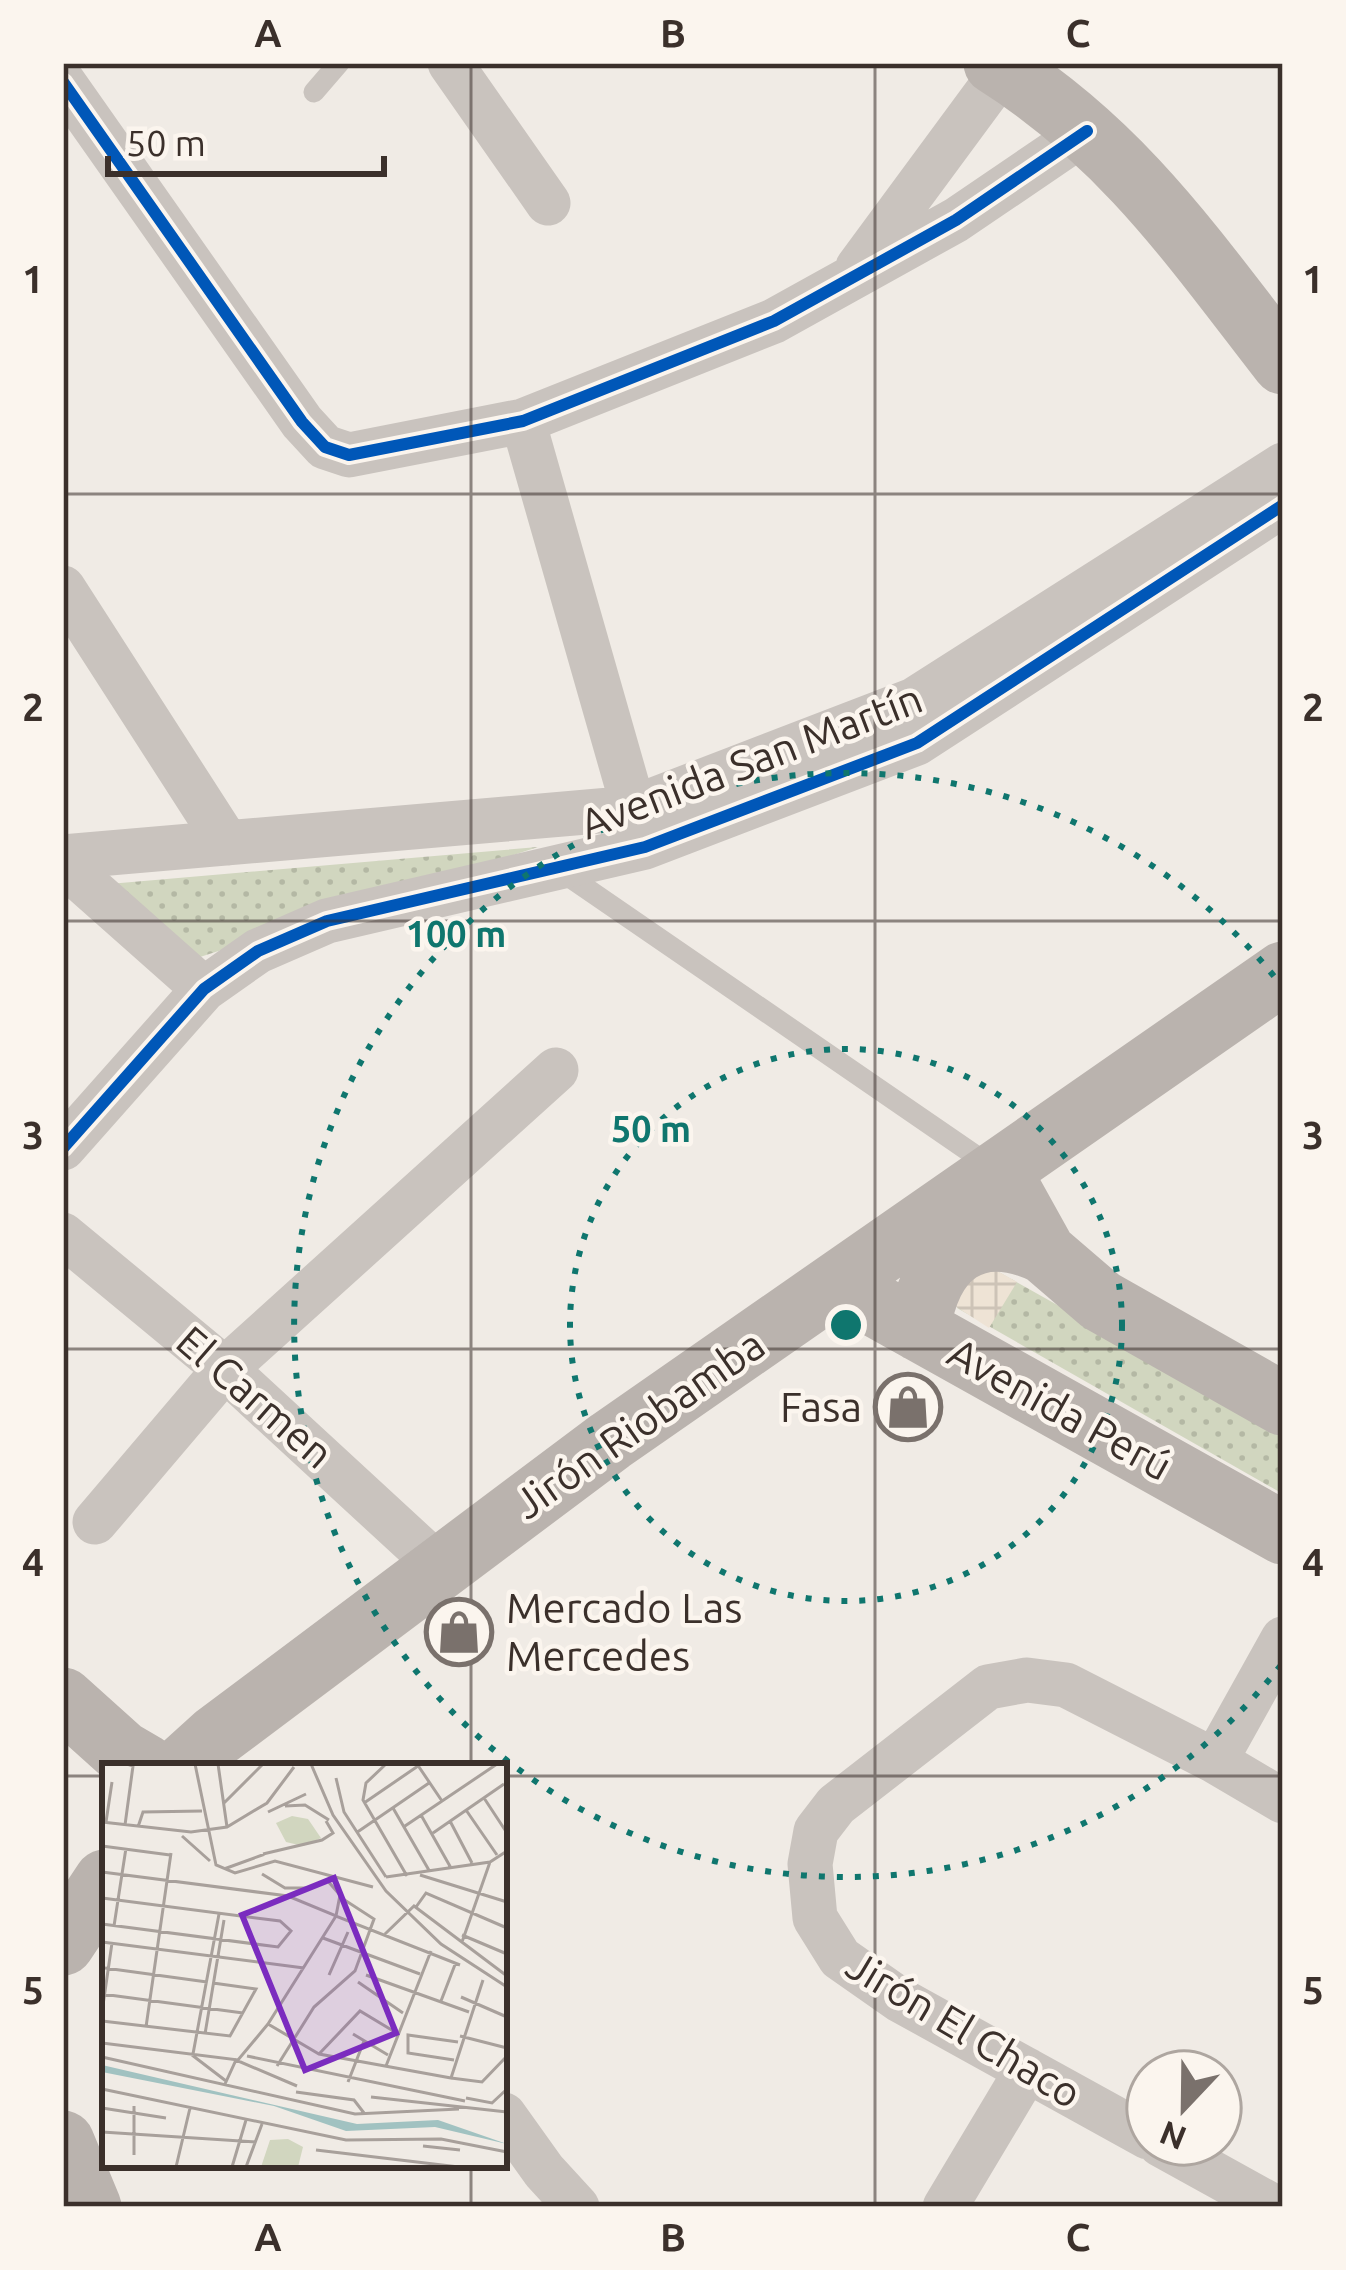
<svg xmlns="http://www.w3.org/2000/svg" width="1346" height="2270" font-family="Ubuntu,sans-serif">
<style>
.park{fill:url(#park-dots)}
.plaza{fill:url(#plaza-grid)}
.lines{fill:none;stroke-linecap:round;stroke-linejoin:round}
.lane{stroke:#c9c3be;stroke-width:21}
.street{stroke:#c9c3be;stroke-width:45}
.secondary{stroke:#bab3ae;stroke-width:63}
.cycleway-casing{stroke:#fbf5ee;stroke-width:20}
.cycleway{stroke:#0057b8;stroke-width:12}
.grid{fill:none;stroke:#3b302b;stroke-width:3;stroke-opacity:0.55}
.ring{fill:none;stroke:#0f766e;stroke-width:6;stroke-dasharray:6 12}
.labels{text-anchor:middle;stroke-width:9;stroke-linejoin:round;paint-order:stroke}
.street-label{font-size:42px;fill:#3b302b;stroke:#fbf5ee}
.poi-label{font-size:42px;fill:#3b302b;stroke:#fbf5ee;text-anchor:end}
.inset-road{fill:none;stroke:#a8a09b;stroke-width:3}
.view{fill:#7b2cbf;fill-opacity:0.15;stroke:#7b2cbf;stroke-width:6}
.inset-edge{fill:none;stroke:#3b302b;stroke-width:6}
.centre{fill:#0f766e;stroke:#fbf5ee;stroke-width:6}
.ring-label{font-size:36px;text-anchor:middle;font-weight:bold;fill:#0f766e;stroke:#fbf5ee;stroke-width:9;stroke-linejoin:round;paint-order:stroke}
.neatline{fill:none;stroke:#3b302b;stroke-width:4.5}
.grid-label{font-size:39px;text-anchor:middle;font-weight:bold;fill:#3b302b}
</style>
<defs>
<pattern id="park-dots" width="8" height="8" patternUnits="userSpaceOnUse" patternTransform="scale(3)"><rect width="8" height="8" fill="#d1d6bf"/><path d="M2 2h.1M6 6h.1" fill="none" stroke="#b4b8a4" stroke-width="1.8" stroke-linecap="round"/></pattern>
<pattern id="plaza-grid" width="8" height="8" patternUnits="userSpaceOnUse" patternTransform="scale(3)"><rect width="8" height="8" fill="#eee3d5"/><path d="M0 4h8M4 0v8" fill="none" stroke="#cdc3b7"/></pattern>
</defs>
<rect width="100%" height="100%" fill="#f0ebe5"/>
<path class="park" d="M 538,847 L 197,958 L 109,884 Z
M 981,1262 L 1283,1432 L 1283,1494 L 957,1308 Z"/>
<path class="plaza" d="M 981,1262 L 1017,1282 L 989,1328 L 952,1304 Z"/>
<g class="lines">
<path class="lane" d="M 314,92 L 339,63
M 558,869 L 992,1167"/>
<path class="street" d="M 450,63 L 548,203
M 63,82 L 302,422 L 325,447 L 349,455 L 523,421 L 774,321 L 956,220 L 1087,131
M 858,267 L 1004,69
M 523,421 L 641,834
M 63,588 L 227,843
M 63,857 L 633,808 L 914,700 L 1283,465
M 63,864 L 204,989
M 63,1148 L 204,989 L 258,951 L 327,921 L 645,847 L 917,743 L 1283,505
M 63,1235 L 225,1369 L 440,1567
M 95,1522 L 225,1369 L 556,1070
M 1215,1761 L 1283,1639
M 504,2115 L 544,2171 L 577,2207
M 1148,2137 L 900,2000 L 840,1958 L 815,1918 L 810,1864 L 816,1831 L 836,1805 L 988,1687 L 1027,1680 L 1066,1685 L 1215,1761 L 1283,1801
M 1160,2144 L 1274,2207
M 945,2207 L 1027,2070"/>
<path class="secondary" d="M 995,63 C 1123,144 1192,246 1283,363
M 1000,1172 L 1045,1253 L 1101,1301 L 1283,1404
M 837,1284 L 1283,1533
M 919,1330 C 928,1256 975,1219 1045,1253
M 63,1699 L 122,1752 L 146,1766
M 183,1766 L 215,1737 L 610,1441 L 1283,973
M 63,1944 L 105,1881
M 63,2142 L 90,2207"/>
<g class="cycleway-casing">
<path id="cycleway" d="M 63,82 L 302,422 L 325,447 L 349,455 L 523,421 L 774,321 L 956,220 L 1087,131
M 63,1148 L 204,989 L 258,951 L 327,921 L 645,847 L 917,743 L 1283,505"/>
</g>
<use href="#cycleway" class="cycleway"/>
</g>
<path class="grid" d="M 471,63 L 471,1766M 875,63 L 875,2207M 63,494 L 1283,494M 63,921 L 1283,921M 63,1349 L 1283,1349M 63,1776 L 105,1776M 504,1776 L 1283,1776M 471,2165 L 471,2207"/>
<g class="ring">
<circle cx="846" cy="1325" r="276"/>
<path d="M1281 1665A552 552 0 1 1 1281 985"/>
</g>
<defs>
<g id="shop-ring" transform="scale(3.45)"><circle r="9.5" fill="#fbf5ee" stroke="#7a716c" stroke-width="1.5"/><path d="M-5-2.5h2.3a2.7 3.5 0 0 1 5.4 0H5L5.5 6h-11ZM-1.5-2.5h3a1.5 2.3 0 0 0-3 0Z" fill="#7a716c"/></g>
</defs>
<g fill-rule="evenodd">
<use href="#shop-ring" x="908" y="1407"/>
<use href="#shop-ring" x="459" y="1632"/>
</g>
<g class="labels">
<g class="street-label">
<text transform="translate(751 761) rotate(-21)" y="15">Avenida San Martín</text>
<text transform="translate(255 1397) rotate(41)" y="15">El Carmen</text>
<text transform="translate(1060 1409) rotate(29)" y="15">Avenida Perú</text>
<text transform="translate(639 1424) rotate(-35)" y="15">Jirón Riobamba</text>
<text transform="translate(964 2029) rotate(31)" y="15">Jirón El Chaco</text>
</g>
<g class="poi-label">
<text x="862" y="1422">Fasa</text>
<text x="506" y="1623" text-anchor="start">Mercado Las<tspan x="506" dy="48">Mercedes</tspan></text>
</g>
</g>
<g transform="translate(102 1763)">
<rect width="405" height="405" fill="#f0ebe5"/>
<path d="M 190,53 L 206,56 L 219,75 L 201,83 L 184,79 L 174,60 Z" fill="#d1d6bf"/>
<path d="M 186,376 L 201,384 L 196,404 L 159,404 L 168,377 Z" fill="#d1d6bf"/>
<path d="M 0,302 L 255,361 L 336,357 L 405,381 L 333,364 L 244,368 L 172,343 L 0,309 Z" fill="#a1c2c1"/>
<path class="inset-road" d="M 93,1 L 114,102 L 133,110 L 173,98 L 271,124M 116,1 L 125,64M 209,1 L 231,52 L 284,128 L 339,181 L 405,224M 284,1 L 264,20 L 261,37 L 305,113M 315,1 L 340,38M 234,15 L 242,49 L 284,114M 382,35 L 405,70M 122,40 L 161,1M 262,40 L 316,3M 183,43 L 203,42 L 227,57M 291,45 L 328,109M 364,47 L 395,92M 166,49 L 204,31M 319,52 L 349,105M 348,58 L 370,100M 0,59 L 89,69 L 125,64 L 165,40 L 192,4M 4,59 L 10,19M 23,62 L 31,3 L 25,1M 303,63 L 395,1M 36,64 L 41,49 L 100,48M 254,70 L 327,20M 331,70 L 402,21M 80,73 L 108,98M 0,83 L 68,92M 161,91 L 220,77 L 231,70 L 224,58M 122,106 L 163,91M 0,109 L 186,133 L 234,153 L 238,132 L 224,116M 160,111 L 183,125 L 207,125M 318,112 L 405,139M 284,114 L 388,99 L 405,88M 0,135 L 178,158 L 189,168 L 176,184 L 0,161M 314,144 L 324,130 L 405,165M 12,163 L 24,85M 283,171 L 312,143 L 405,213M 360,172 L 405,191M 221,175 L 318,211M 0,179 L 202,205M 360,179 L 388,99M 358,202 L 234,153 L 166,261 L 217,291 L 349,315 L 381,217M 3,205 L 105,219M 227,212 L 246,169M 264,212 L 367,249M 256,219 L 301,250M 0,231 L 141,250M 359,234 L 405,254M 339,238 L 354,199M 0,249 L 10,180M 0,258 L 128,273 L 154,226 L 111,220M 44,264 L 69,90M 103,271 L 122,157M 251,271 L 286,292M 358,273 L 405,285M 0,280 L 136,297 L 166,261M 91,291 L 117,151M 217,291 L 258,248 L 293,269M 90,292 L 124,318M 145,293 L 363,338M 0,294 L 253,351 L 357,346M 352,297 L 306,290 L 306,272 L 356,279M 175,303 L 212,244 L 253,208 L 272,156 L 238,134M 284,303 L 329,188M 349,315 L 380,319 L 405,293M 246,319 L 262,278M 123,321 L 134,297 L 195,323M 0,326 L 244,377 L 339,376 L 405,389M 194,329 L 252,337 L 262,350M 269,334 L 405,349M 364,335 L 390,340 L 405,326M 0,345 L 64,355M 0,369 L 154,379M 321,383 L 358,387M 214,387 L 357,404M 32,392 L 32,343M 74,404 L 88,345M 130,404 L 144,357M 144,404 L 160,361"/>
<path class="view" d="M 232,115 L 294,270 L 203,307 L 140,152 Z"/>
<rect width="405" height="405" class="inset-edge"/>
</g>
<circle cx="846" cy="1325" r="18" class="centre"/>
<g class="ring-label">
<text x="456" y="947">100 m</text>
<text x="651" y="1142">50 m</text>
</g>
<rect width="1346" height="2270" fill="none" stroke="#fbf5ee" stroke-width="132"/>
<g transform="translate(1184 2108) rotate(202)"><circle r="57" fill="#fbf5ee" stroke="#aea6a0" stroke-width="3"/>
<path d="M0-9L21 45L0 30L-21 45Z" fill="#7a716c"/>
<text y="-18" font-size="33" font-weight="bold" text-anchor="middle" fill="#3b302b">N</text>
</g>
<path d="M108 156v18h276v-18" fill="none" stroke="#3b302b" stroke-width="6"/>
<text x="126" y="156" font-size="36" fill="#3b302b" stroke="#fbf5ee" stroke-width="9" paint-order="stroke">50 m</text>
<rect x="66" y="66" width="1214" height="2138" class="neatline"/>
<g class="grid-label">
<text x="268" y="47">A</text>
<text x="673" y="47">B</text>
<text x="1078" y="47">C</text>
<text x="33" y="293">1</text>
<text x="1313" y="293">1</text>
<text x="33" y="721">2</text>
<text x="1313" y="721">2</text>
<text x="33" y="1149">3</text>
<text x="1313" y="1149">3</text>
<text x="33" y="1576">4</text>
<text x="1313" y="1576">4</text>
<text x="33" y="2004">5</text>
<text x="1313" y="2004">5</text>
<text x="268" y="2251">A</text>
<text x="673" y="2251">B</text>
<text x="1078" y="2251">C</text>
</g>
</svg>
